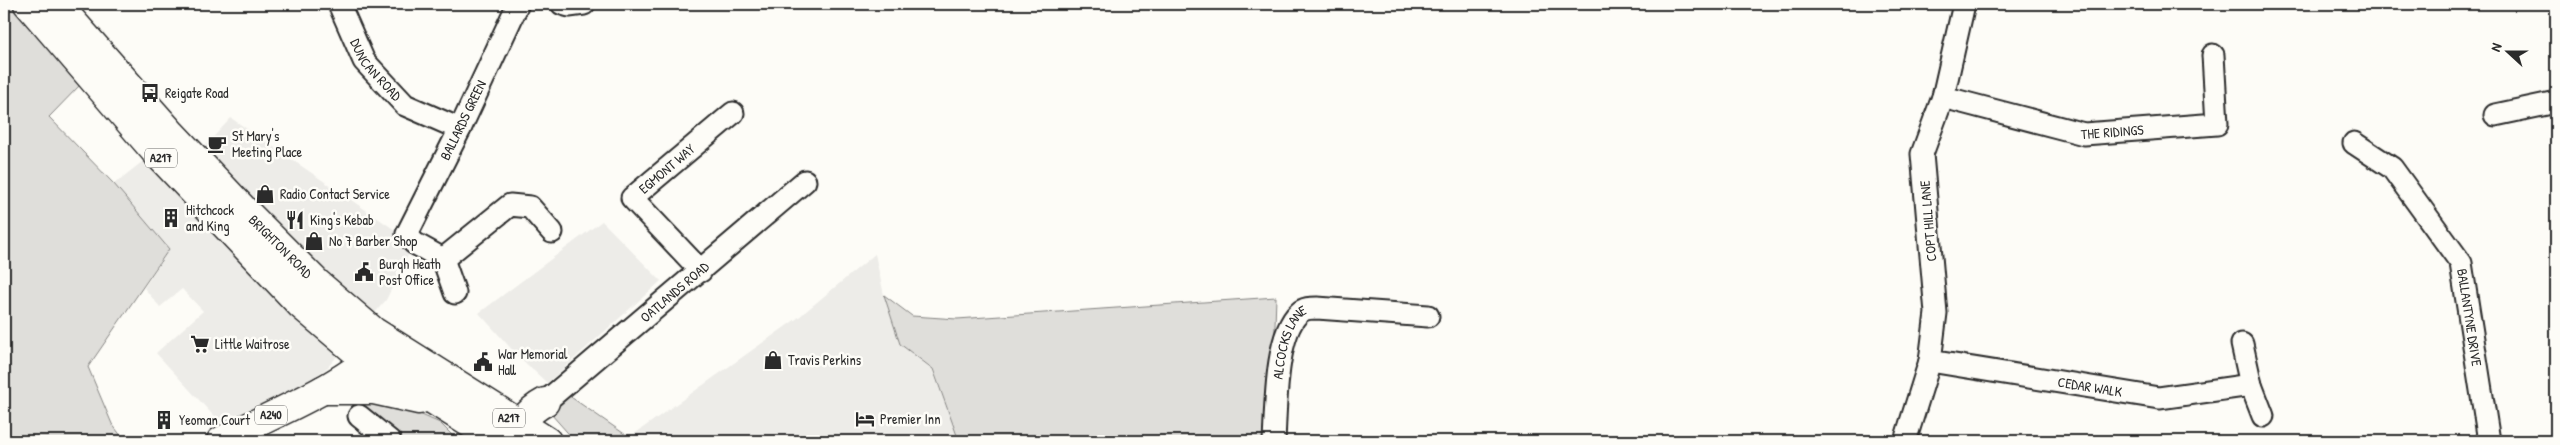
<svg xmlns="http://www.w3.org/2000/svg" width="2560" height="445" font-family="'Patrick Hand',sans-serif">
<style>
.built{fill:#edece8}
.green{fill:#dfdeda;stroke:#858482}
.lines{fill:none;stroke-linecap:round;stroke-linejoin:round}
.minor-casing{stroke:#2b2b2b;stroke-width:25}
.highway-casing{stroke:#2b2b2b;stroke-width:31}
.minor{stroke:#fdfcf7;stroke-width:21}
.highway{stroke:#fdfcf7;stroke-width:28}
.labels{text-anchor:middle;stroke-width:5;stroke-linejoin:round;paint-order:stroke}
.shield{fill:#fdfcf7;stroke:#6a6a68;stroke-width:1}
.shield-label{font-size:12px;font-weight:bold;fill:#2b2b2b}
.street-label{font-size:14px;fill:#2b2b2b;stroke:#fdfcf7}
.poi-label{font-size:14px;fill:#2b2b2b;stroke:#fdfcf7;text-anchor:start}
</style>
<rect width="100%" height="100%" fill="#fdfcf7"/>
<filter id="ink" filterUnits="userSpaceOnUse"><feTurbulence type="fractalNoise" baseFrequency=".02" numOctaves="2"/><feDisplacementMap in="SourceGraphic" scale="10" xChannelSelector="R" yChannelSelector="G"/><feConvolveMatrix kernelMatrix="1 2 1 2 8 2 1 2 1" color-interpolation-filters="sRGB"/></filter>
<g filter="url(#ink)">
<path class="built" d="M 231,118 L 414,243 L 386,300 L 327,368 L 300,387 L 221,424 L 156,353 L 203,311 L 182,289 L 160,307 L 144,288 L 169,249 L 114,184 L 147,158 L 206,145 Z
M 602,221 L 661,281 L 547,383 L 517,355 L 479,313 Z
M 875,254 L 884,295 L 900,344 L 932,369 L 959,441 L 635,441 L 630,437 L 799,317 Z"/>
<path class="green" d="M 4,4 L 15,4 L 82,83 L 49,117 L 114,184 L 169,249 L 88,367 L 112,424 L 125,441 L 4,441 Z
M 884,295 L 912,316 L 957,319 L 1276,297 L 1271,441 L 959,441 L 933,369 L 900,344 Z
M 565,393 L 626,435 L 614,441 L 575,441 L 551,414 L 552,406 Z
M 347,399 L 385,399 L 440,423 L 458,441 L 399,441 Z"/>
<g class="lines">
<g class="minor-casing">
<g id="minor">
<path id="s1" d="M 339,4 L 364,61 L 405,105 L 460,129"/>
<path d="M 518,4 L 460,129 L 407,234 L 414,243 L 443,259 L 510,205 L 530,207 L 552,232"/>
<path d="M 562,4 L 569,6 L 584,4"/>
<path id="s2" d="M 1943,97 L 2084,134 L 2217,124 L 2213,55"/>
<path d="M 2495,115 L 2556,102"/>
<path id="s3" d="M 2354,143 L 2392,168 L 2461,263 L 2489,441"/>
<path d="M 443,259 L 455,293"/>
<path id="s4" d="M 701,271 L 632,198 L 733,113"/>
<path d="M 2242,344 L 2251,385 L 2263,416"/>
<path id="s5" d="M 1930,361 L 2159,398 L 2251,385"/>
<path id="s6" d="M 545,402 L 805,181"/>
<path d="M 359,416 L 390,441"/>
<path id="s7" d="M 1274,441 C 1276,410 1275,335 1299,313 C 1304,308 1311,308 1317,308 L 1428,316"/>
<path d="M 1905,441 L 1930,361 L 1936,313 L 1922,154 L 1943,97 L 1964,4"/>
</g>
</g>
<g class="highway-casing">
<g id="highway">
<path d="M 28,4 L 153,149 L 301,305 L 354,350 L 498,441"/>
<path id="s8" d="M 57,4 L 172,134 L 244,210 L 317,283 L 373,331 L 547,441"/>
<path d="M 323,390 L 374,390 L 419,400"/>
<path d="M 221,441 C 269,415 344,387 381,348"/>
<path d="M 519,441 C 518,422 530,410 545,402"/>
</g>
</g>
<use href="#minor" class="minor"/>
<use href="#highway" class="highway"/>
</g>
</g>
<defs>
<g id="bus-bare" transform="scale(1.5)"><path d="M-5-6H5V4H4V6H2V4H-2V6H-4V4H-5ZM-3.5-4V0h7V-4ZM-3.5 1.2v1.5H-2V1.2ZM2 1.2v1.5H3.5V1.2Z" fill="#2b2b2b" stroke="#fdfcf7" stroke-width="2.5" paint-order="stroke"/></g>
<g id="cafe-bare" transform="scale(1.5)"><path d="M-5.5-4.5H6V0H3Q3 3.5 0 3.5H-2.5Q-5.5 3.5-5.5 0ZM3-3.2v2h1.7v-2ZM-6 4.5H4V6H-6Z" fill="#2b2b2b" stroke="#fdfcf7" stroke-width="2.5" paint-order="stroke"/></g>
<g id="shop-bare" transform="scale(1.5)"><path d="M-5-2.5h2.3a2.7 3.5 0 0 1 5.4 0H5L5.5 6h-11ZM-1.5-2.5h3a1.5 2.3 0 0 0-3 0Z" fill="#2b2b2b" stroke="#fdfcf7" stroke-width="2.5" paint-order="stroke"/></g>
<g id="building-bare" transform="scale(1.5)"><path d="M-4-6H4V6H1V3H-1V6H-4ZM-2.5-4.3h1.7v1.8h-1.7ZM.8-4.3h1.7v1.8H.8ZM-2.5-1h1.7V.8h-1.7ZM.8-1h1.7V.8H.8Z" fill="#2b2b2b" stroke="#fdfcf7" stroke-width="2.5" paint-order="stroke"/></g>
<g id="restaurant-bare" transform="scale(1.5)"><path d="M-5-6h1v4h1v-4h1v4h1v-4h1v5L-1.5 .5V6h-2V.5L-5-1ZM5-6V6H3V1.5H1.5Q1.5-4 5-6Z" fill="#2b2b2b" stroke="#fdfcf7" stroke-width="2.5" paint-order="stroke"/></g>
<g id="civic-bare" transform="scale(1.5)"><path d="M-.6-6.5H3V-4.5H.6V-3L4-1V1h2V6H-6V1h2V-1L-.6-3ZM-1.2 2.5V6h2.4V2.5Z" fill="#2b2b2b" stroke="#fdfcf7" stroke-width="2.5" paint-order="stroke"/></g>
<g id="supermarket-bare" transform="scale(1.5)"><path d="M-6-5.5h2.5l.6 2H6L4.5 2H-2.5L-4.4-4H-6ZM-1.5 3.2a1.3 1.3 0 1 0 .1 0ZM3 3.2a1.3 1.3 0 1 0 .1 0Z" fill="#2b2b2b" stroke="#fdfcf7" stroke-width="2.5" paint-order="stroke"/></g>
<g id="hotel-bare" transform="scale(1.5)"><path d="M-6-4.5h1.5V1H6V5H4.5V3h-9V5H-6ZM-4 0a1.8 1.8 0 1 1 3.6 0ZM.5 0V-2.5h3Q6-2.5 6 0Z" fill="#2b2b2b" stroke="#fdfcf7" stroke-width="2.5" paint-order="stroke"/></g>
</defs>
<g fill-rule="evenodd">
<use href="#bus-bare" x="150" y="93"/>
<use href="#cafe-bare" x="217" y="144"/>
<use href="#shop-bare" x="265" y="194"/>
<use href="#building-bare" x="171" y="218"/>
<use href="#restaurant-bare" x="295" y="220"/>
<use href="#shop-bare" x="314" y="241"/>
<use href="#civic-bare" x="364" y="272"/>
<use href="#supermarket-bare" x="200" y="344"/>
<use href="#shop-bare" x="773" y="360"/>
<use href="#civic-bare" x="483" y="362"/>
<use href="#hotel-bare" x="865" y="419"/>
<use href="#building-bare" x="164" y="420"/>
</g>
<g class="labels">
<g class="shield">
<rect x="145" y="148.5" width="32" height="19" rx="4"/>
<rect x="255" y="405.5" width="32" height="19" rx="4"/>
<rect x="493" y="408.5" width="32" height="19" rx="4"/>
</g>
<g class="shield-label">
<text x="161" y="162">A217</text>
<text x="271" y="419">A240</text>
<text x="509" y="422">A217</text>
</g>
<g class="street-label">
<text dy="5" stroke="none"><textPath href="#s1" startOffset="76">DUNCAN ROAD</textPath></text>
<text transform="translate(463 120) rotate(-64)" y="5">BALLARDS GREEN</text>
<text dy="5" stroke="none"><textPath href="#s2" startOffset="174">THE RIDINGS</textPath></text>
<text dy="5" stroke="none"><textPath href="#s4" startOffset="146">EGMONT WAY</textPath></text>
<text transform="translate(1928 221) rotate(-95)" y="5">COPT HILL LANE</text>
<text dy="5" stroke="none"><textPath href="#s8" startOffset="330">BRIGHTON ROAD</textPath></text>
<text dy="5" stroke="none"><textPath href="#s6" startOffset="170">OATLANDS ROAD</textPath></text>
<text dy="5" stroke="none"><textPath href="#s3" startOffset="218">BALLANTYNE DRIVE</textPath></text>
<text dy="5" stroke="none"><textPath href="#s7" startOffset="101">ALCOCKS LANE</textPath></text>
<text dy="5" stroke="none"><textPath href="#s5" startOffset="162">CEDAR WALK</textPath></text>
</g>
<g class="poi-label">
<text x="165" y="98">Reigate Road</text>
<text x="232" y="141">St Mary's<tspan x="232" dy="16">Meeting Place</tspan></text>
<text x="280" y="199">Radio Contact Service</text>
<text x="186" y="215">Hitchcock<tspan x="186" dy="16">and King</tspan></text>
<text x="310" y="225">King's Kebab</text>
<text x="329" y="246">No 7 Barber Shop</text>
<text x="379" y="269">Burgh Heath<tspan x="379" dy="16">Post Office</tspan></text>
<text x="215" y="349">Little Waitrose</text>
<text x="498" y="359">War Memorial<tspan x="498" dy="16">Hall</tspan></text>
<text x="788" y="365">Travis Perkins</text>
<text x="880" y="424">Premier Inn</text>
<text x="179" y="425">Yeoman Court</text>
</g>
</g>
<rect width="2560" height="445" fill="none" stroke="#fdfcf7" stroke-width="20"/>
<rect x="10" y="10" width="2540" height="425" fill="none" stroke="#2b2b2b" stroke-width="2" filter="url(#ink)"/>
<g transform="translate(2508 52) rotate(291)" stroke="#fdfcf7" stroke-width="4" paint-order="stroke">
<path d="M0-4L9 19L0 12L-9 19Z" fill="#2b2b2b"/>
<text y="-8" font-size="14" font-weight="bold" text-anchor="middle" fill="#2b2b2b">N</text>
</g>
</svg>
